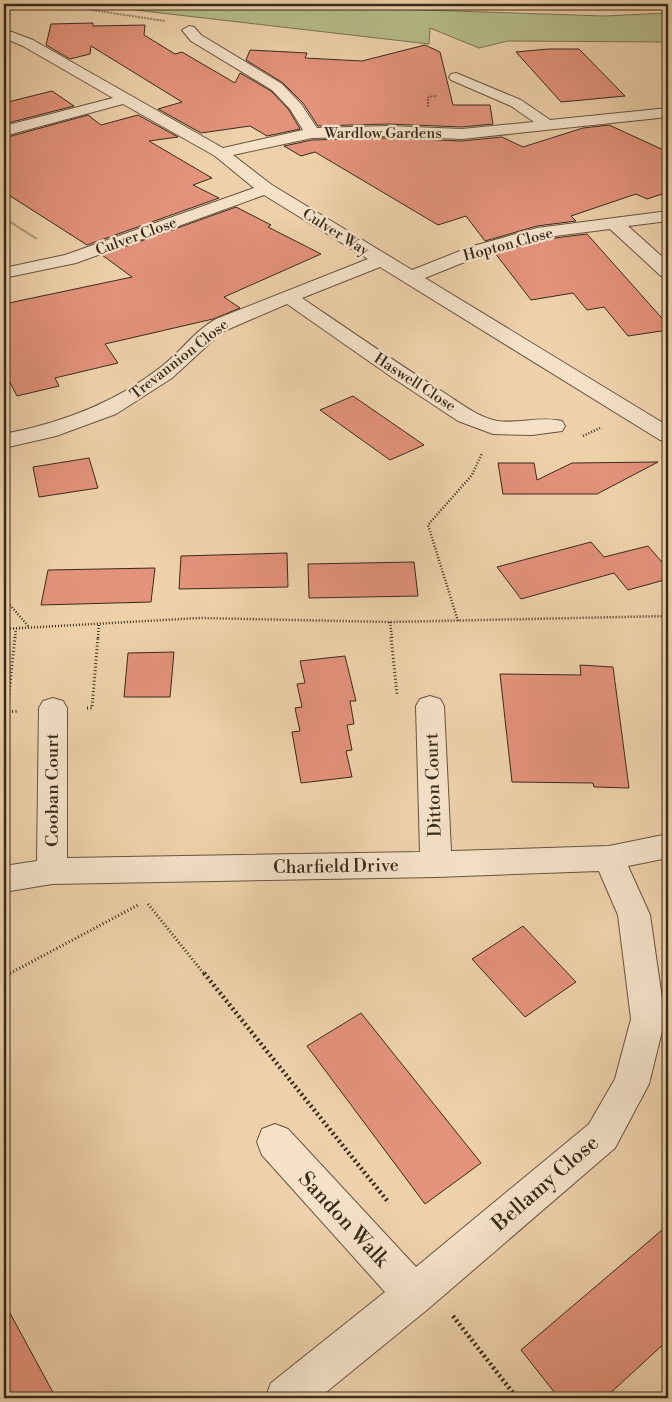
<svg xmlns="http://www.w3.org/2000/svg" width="672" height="1402" font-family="'Libre Bodoni',serif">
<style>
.green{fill:#b6bc8b;stroke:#777453}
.building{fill:#e3927b;stroke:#382b1b}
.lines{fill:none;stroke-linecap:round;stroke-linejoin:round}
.minor-casing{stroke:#66543f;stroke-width:2}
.path-far3{stroke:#382b1b;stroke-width:2;stroke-dasharray:0.5 1;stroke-linecap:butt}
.path-far2{stroke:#382b1b;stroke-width:2.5;stroke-dasharray:1 2;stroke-linecap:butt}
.path-far1{stroke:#382b1b;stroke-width:3;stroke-dasharray:1 2.5;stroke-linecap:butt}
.path{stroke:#382b1b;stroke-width:4.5;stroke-dasharray:2 3;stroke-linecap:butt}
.minor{fill:#f4e1c8;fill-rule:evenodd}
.labels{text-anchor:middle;stroke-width:4.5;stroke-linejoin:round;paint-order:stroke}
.far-street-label{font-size:15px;fill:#382b1b;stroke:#f4e1c8}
.street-label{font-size:18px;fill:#382b1b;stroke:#f4e1c8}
.near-street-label{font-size:21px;fill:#382b1b;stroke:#f4e1c8}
</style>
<rect width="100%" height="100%" fill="#eed1ab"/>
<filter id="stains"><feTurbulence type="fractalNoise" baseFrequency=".004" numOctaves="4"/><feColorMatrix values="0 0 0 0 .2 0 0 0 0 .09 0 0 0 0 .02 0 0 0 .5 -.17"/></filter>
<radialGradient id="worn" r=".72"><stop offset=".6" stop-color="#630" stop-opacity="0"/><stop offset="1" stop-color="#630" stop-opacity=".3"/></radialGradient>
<path class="green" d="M 83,4 L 322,4 L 363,8 L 604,16 L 668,13 L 668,42 L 508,41 L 479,48 L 430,28 L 429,44 Z"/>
<path class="building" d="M 93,23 L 93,26 L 145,25 L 144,35 L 175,54 L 182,52 L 235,83 L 240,73 L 271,91 L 289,110 L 300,129 L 267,136 L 250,126 L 201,133 L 158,109 L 182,102 L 91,46 L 90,54 L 70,59 L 46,45 L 51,24 Z
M 425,45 L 440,52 L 453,105 L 490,105 L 493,124 L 462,127 L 388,124 L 318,126 L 303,103 L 283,83 L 246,60 L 250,50 L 307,53 L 305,58 L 362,61 Z
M 548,49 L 579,49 L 625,96 L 561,102 L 516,52 Z
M 52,91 L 74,106 L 4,124 L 4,103 Z
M 88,115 L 101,125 L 138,115 L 178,137 L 149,141 L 212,178 L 193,185 L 219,198 L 87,245 L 4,192 L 4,138 Z
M 609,125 L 668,152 L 668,192 L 647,199 L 636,194 L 571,216 L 576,221 L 537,226 L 485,241 L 466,216 L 438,225 L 315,152 L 301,156 L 284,146 L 312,140 L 388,138 L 462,141 L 502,137 L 523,147 L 583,128 Z
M 236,207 L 271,225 L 268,227 L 321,254 L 224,297 L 240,308 L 213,319 L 105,344 L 118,363 L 55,378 L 59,386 L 17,396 L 4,371 L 4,304 L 132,277 L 102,255 Z
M 587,234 L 668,325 L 668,330 L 628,336 L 604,307 L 587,310 L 573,293 L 531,300 L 495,253 L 539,240 Z
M 353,396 L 424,445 L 390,460 L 320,410 Z
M 89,458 L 98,488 L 39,497 L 33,467 Z
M 658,462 L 597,494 L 503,494 L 498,463 L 534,463 L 537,480 L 572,463 Z
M 591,542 L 604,557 L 648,546 L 668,569 L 668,579 L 628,590 L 614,573 L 521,599 L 497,567 Z
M 287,553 L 288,587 L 179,589 L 181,556 Z
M 414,562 L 418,596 L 309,598 L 308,564 Z
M 155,568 L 151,602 L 41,605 L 48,570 Z
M 174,652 L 170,697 L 124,697 L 128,653 Z
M 345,656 L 356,701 L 350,701 L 354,724 L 347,725 L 352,750 L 346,751 L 352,777 L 301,783 L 292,732 L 300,731 L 295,708 L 302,707 L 297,684 L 305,683 L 300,661 Z
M 580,665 L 613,667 L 629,788 L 594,787 L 593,783 L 512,782 L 500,674 L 581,675 Z
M 523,926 L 576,982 L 525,1017 L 472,959 Z
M 361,1013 L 481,1163 L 425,1204 L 307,1046 Z
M 668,1225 L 668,1340 L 605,1398 L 559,1398 L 521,1350 Z
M 4,1302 L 56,1398 L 4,1398 Z"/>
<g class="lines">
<g class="minor-casing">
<path id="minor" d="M 189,26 L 194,27 L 201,35 L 282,84 L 301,104 L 317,128 L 388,126 L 462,129 L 534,122 L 511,106 L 451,80 L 449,77 L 451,74 L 456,73 L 521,100 L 550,120 L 668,108 L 668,117 L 462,139 L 388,136 L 312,138 L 233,155 L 272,185 L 412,270 L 470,247 L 537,228 L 668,211 L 668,221 L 628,226 L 668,262 L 668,277 L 661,276 L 610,229 L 539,238 L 482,255 L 425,278 L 668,426 L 668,442 L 660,440 L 380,267 L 302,298 C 349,330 395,362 443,392 C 459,402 477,417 497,421 C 518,424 541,416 562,421 L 565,426 L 562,431 L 532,435 L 493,434 L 458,421 L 393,378 L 287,304 L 222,332 L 172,378 L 116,414 L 56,436 L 4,448 L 4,434 C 61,423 115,403 161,367 C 181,352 194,331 216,319 L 368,259 L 264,195 L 76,263 L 4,278 L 4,268 L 65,255 L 254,188 L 215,156 L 123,104 L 4,136 L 4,126 L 113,98 L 23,46 L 4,38 L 4,29 L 33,40 L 223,148 L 303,130 L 290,109 L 272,90 L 191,41 L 182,30 Z
M 430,696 L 440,699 L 444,706 L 451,851 L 609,846 L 668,834 L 668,858 L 628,866 L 650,915 L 665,1019 L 649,1084 L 615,1148 L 428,1309 L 319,1398 L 265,1398 L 271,1383 L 385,1292 L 262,1155 L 257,1142 L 262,1129 L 275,1124 L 288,1129 L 416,1267 L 589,1124 L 615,1079 L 631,1019 L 618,915 L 599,871 L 436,877 L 52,884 L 4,892 L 4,866 L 37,861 L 39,708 L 43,701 L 53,698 L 63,701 L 67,708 L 67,858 L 420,852 L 416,706 L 420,699 Z"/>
</g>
<path class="path-far3" d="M 52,4 L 165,21
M 9,7 L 29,4
M 428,107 L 428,97 L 437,96
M 4,218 L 37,239"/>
<path class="path-far2" d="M 583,436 L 600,428
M 4,598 L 29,627
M 458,621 L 428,525 L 472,475 L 482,453
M 390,622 L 392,638
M 4,629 L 200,618 L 390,622 L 668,616
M 15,638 L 16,629
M 98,638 L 99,623"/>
<path class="path-far1" d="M 15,637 L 7,712 L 19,711
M 391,637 L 397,694
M 87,708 L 92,708 L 98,637
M 148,904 L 205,975
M 7,975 L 138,905"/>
<path class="path" d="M 204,973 L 389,1203
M 4,976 L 9,973
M 453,1316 L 517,1398"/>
<use href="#minor" class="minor"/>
</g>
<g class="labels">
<g class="far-street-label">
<text x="383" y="138">Wardlow Gardens</text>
<text transform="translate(336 232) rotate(32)" y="5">Culver Way</text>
<text transform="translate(136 236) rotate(-20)" y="5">Culver Close</text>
<text transform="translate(508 244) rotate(-15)" y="5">Hopton Close</text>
<text transform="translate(179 359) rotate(-38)" y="5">Trevannion Close</text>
<text transform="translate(415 382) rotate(33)" y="5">Haswell Close</text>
</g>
<g class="street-label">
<text transform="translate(433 785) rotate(-92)" y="6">Ditton Court</text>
<text transform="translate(52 790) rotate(-90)" y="6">Cooban Court</text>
<text transform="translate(336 866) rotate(-1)" y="6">Charfield Drive</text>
</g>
<g class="near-street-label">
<text transform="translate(545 1183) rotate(-41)" y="7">Bellamy Close</text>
<text transform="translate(344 1219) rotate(47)" y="7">Sandon Walk</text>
</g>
</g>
<rect width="672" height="1402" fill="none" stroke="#eed1ab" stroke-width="20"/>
<rect x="5" y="5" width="662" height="1392" fill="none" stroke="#382b1b" stroke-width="2.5"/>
<rect x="10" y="10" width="652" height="1382" fill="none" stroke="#382b1b"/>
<rect width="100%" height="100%" filter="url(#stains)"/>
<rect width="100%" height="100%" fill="url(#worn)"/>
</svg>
